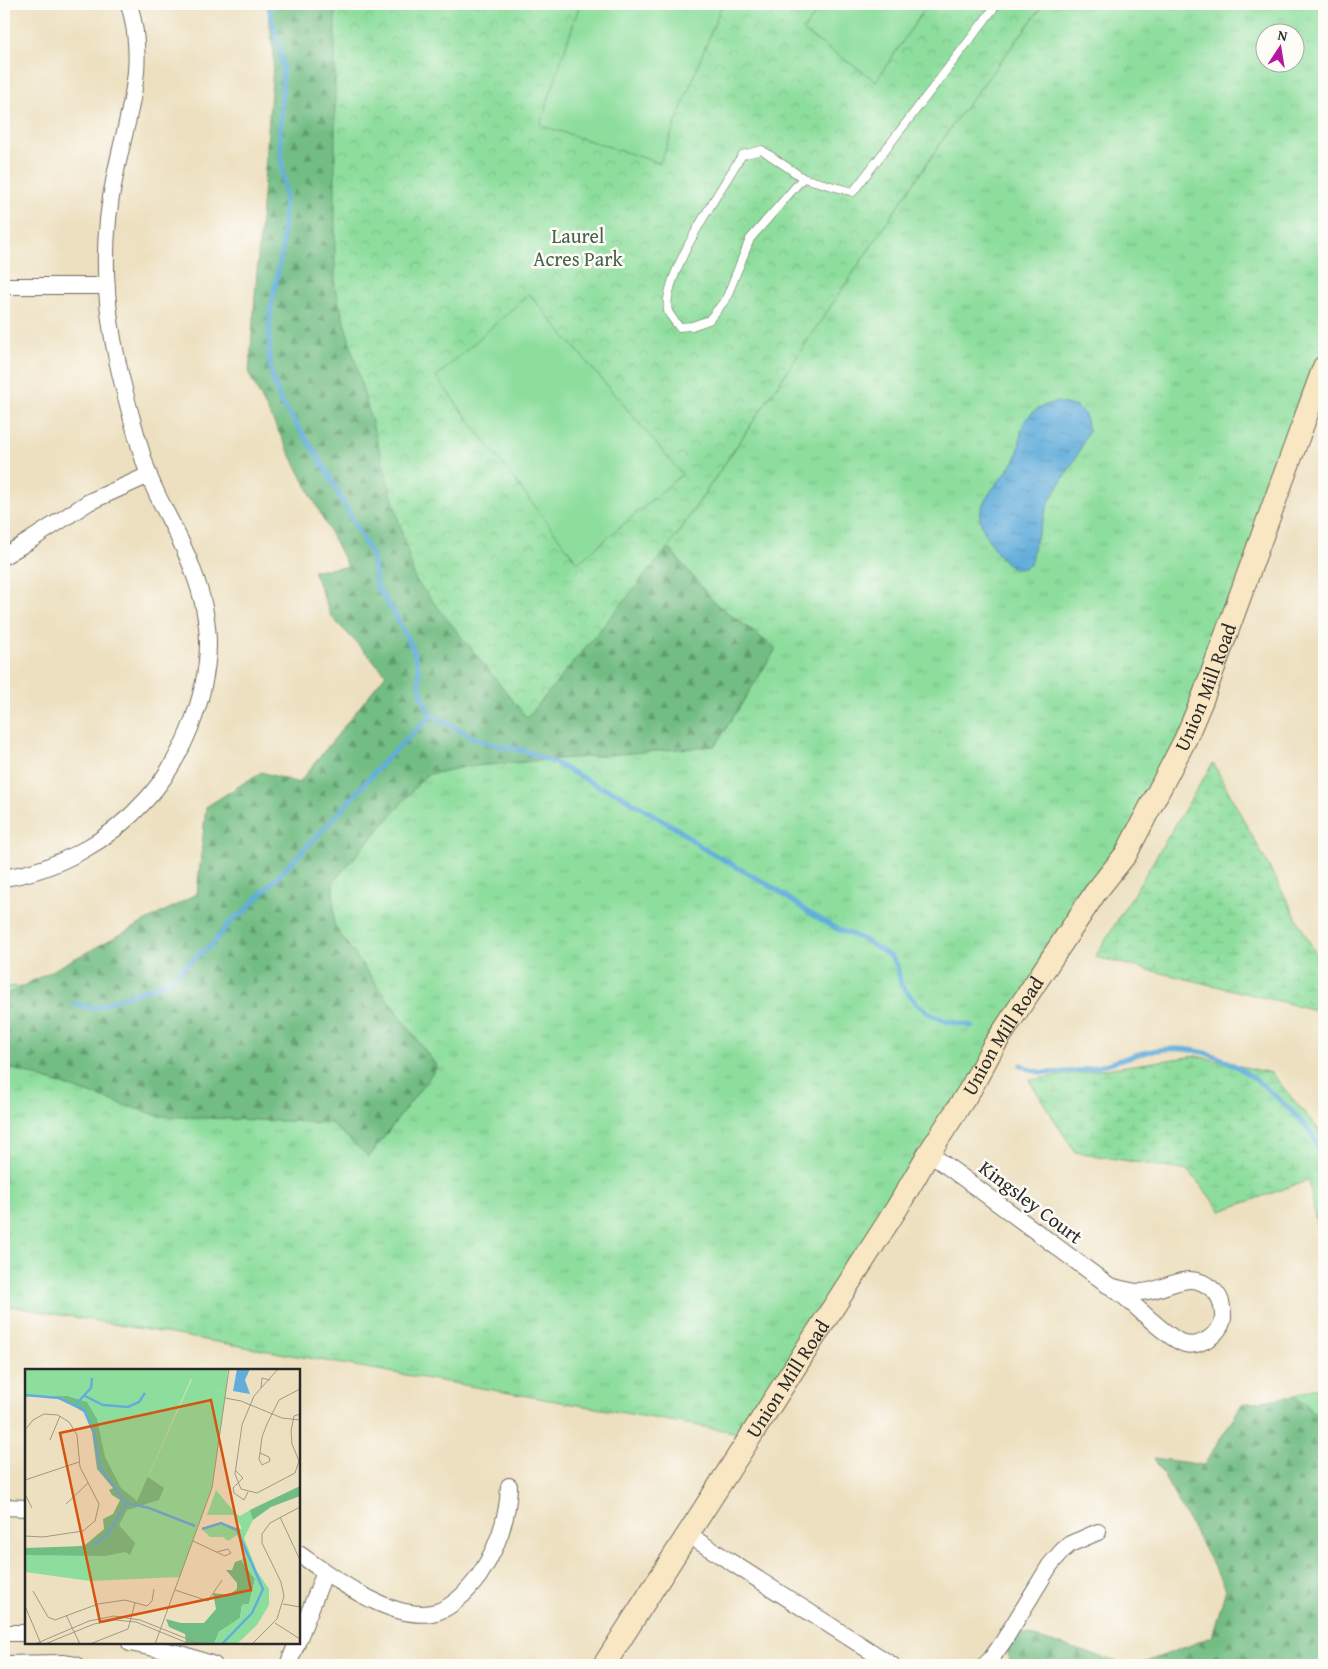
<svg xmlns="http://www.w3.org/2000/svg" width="1328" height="1669" font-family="'Gentium Book Plus',serif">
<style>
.grass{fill:url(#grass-tufts);stroke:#5c8464;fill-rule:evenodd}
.forest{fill:url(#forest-firs);stroke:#4e7458}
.wetland{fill:url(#wetland-marsh);stroke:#5c8464}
.park{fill:url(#park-crowns);stroke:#5c8464}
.pitch{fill:#8dde9d;stroke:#5c8464}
.water{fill:url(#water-ripples);stroke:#466c83}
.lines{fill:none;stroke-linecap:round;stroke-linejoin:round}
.stream{stroke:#62addb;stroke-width:5}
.lane-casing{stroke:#6f6a5f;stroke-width:9}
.street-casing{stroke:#6f6a5f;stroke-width:18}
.secondary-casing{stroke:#6f6a5f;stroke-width:24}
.lane{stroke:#fff;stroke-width:8}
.street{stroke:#fff;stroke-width:16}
.secondary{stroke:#f9e7c3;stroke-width:22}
.labels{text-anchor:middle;stroke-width:5;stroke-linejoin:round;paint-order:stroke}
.park-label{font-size:20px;fill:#48614d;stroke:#fdfcf7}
.street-label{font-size:20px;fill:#2b2b2b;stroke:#fdfcf7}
.inset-river{fill:none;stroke:#62addb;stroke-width:2.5}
.inset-road{fill:none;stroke:#9f9884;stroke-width:1}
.view{fill:#d5540f;fill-opacity:0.15;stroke:#d5540f;stroke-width:2.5}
.inset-edge{fill:none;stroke:#2b2b2b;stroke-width:2.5}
</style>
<defs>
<pattern id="grass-tufts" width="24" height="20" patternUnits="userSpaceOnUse" patternTransform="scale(1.25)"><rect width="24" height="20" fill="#8dde9d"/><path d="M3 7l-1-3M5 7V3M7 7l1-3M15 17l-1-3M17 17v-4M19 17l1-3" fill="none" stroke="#7abf87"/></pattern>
<pattern id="forest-firs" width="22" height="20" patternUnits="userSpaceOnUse" patternTransform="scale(1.25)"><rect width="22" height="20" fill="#72bd84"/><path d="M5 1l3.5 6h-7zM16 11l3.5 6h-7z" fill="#5e9a6c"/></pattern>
<pattern id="wetland-marsh" width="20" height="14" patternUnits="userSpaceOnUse" patternTransform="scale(1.25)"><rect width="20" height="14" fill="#8dde9d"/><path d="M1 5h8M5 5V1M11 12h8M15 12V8" fill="none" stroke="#7abf87"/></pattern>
<pattern id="park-crowns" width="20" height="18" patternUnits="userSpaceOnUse" patternTransform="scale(1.25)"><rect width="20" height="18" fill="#8dde9d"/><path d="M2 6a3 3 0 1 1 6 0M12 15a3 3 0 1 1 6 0" fill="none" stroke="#7abf87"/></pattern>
<pattern id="water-ripples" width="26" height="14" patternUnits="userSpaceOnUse" patternTransform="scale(1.25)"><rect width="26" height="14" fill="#62addb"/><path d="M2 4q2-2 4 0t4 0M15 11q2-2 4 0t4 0" fill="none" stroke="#518db2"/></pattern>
</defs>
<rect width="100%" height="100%" fill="#fdfcf7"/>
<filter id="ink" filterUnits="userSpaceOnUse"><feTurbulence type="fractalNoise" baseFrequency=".02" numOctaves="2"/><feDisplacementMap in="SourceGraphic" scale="10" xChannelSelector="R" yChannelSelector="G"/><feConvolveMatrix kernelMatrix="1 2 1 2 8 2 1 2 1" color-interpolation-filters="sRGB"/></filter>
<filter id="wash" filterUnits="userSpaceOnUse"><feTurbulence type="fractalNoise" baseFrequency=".0096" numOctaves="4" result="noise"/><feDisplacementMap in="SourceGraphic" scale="20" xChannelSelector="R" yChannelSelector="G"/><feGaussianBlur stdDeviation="1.12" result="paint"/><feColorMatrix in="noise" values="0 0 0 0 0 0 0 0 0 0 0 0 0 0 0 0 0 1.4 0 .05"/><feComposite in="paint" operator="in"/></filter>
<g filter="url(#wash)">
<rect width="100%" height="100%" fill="#ede0c0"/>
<path class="grass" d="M 1044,4 L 1324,4 L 1324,356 L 1185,740 L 751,1435 L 4,1305 L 4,987 L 71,984 L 356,815 L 527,718 L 670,545 L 956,120 ZM 1266,32 L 1296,32 L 1296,62 L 1266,62 Z"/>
<path class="forest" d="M 267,4 L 357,4 L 658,535 L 715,603 L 776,649 L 715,746 L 464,767 L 426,775 L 333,882 L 334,926 L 437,1067 L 369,1157 L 331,1123 L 159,1116 L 4,1066 L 4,996 L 197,894 L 206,807 L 261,772 L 299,783 L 386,674 L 331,616 L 313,570 L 348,567 L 249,374 L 274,54 Z
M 1294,1396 L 1324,1420 L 1324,1665 L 1138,1665 L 1212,1637 L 1226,1589 L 1154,1458 L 1204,1465 L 1242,1404 Z
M 1002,1627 L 1127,1665 L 1011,1665 Z"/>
<path class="wetland" d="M 1213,763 L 1324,969 L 1324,1012 L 1095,957 Z
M 1196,1056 L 1271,1073 L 1324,1136 L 1324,1271 L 1309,1180 L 1221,1211 L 1189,1171 L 1075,1152 L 1029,1080 Z
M 1324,1385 L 1324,1420 L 1294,1396 Z"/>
<path class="park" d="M 335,4 L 1044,4 L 956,120 L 670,545 L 527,718 L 415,579 L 335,288 Z"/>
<path class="pitch" d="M 580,4 L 722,4 L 660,163 L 540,125 Z
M 822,4 L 928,4 L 876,81 L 803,31 Z
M 529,294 L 682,474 L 578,563 L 436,377 Z"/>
<path class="water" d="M 1057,402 L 1077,407 L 1085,415 L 1088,431 L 1078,454 L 1049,502 L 1034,546 L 1030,565 C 1024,568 1018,571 1012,567 C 1000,561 980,530 980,517 C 981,496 1006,476 1016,458 C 1021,447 1019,431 1025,421 C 1032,410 1045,404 1057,402 Z"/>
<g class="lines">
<path class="stream" d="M 268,4 L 281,56 L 283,69 L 280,141 L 285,196 L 282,251 L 270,313 L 269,353 L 271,372 L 280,400 L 322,463 L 372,556 L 377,587 L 393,611 L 412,647 L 419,669 L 419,683 L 422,696 L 429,711 L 433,716 L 475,738 L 495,745 L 522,750 L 555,763 L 598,786 L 617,793 L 679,830 L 701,847 L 774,888 L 809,913 L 839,930 L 853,935 L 868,942 L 891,957 L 897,965 L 901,985 L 917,1004 L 932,1015 L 946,1021 L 972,1026
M 74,1003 L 86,1007 L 95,1008 L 126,996 L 161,985 L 171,979 L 200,953 L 209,948 L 234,918 L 242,914 L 338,814 L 386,759 L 432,715
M 1021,1065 C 1036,1074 1045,1073 1062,1072 C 1089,1072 1114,1061 1139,1054 C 1195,1038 1234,1059 1274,1095 C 1295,1114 1317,1133 1324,1161"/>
</g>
</g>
<g filter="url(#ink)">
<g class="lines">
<g class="lane-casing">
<path id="lane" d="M 803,178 L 750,239 L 726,299 L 709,320 L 692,326 L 679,327 C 676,323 670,316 668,311 C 661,277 723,186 742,155 L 762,150 L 803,178 L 853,192 L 997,4"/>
</g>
<g class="street-casing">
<path id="street" d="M 4,286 L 107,286
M 4,556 L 29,541 L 89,502 L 149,475
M 4,878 C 58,870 110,840 146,800 C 182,761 207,698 208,645 C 208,620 202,594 193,571 C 182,538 162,509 149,476 C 143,459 138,441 133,423 C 121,380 110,336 107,291 C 104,252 107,213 115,176 C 127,114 148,68 129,4
M 929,1153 C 994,1200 1058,1248 1122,1295 C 1138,1307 1168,1339 1185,1344 C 1201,1348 1224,1332 1223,1315 C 1222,1304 1221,1296 1212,1289 C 1187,1267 1167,1292 1140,1292 C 1129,1292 1118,1288 1107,1285
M 4,1507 L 26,1508
M 687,1534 L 892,1665
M 299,1554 C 331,1576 394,1624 436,1612 C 454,1607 468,1591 479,1576 C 497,1549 508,1518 509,1486
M 4,1633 L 26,1633
M 299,1638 L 325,1572
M 130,1643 L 182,1654 L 214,1665
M 4,1664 L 63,1663 L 76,1665
M 288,1665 L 297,1643
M 985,1665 L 991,1659 L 1003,1642 L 1050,1565 L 1062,1551 L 1070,1544 L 1098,1532"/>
</g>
<g class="secondary-casing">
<g id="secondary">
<path id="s1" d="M 604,1665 L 897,1208 L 929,1153 L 971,1088 L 993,1047 L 1095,893 L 1126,854 L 1185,740 L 1202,700 L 1324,367"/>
</g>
</g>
<use href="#lane" class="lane"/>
<use href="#street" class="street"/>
<use href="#secondary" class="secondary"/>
</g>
</g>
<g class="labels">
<g class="park-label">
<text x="578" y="243">Laurel<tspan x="578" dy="23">Acres Park</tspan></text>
</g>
<g class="street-label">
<text dy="7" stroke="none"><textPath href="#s1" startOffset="1150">Union Mill Road</textPath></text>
<text dy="7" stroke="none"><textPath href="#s1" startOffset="745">Union Mill Road</textPath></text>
<text transform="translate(1031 1202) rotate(37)" y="7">Kingsley Court</text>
<text dy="7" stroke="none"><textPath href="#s1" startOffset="340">Union Mill Road</textPath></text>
</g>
</g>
<g transform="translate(25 1369)">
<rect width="275" height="275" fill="#ede0c0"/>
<path d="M 167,10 L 201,24 L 187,119 L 155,208 L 65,212 L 0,203 L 0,181 L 21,186 L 67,174 L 112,132 Z" fill="#8dde9d"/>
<path d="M 0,0 L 70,4 L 123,108 L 139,119 L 134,131 L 102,141 L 94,156 L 110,174 L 105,186 L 100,183 L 80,187 L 0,186 L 0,179 L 59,177 L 79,160 L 78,150 L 88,145 L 95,131 L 87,126 L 84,121 L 88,119 L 72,100 L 67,63 L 60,44 L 39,31 L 9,27 ZM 275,117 L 275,127 L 246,138 L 228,151 L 224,148 L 225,141 ZM 216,191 L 230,210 L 224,235 L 217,236 L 215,249 L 194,263 L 189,275 L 161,275 L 160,265 L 144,258 L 141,250 L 156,254 L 179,254 L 191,240 L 188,224 L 204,226 L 212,220 L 212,214 L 201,201 L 207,201 L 210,193 Z" fill="#72bd84"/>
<path d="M 191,121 L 211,145 L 215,147 L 225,141 L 228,151 L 219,169 L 232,202 L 244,220 L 244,236 L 232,256 L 212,275 L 189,275 L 194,263 L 215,249 L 217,236 L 224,235 L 230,210 L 216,191 L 221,188 L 212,166 L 203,172 L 198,168 L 185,168 L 178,161 L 196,155 L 217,160 L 210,146 L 182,146 Z" fill="#8dde9d"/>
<path d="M 0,0 L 203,0 L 201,24 L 166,10 L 112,132 L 96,119 L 80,88 L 72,50 L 62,33 L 42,27 L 0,28 Z" fill="#8dde9d"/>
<path d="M 81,0 L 100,0 L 95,10 L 79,4 ZM 105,0 L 115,0 L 118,16 L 103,11 ZM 142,4 L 156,9 L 148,26 L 135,21 ZM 78,9 L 95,16 L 90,32 L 79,23 ZM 102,16 L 117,21 L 107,34 L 94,33 ZM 135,29 L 144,33 L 136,52 L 127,48 ZM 102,40 L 118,42 L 114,66 L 99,65 ZM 102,84 L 124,101 L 114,114 L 94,96 Z" fill="#8dde9d"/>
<path d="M 212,0 L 225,0 L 220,11 L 225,25 L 208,22 Z" fill="#62addb"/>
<path class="inset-river" d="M 0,26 L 34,29 L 59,41 L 69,64 L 75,99 L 101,134 L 124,139 L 170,157M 60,27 L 78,36 L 103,38 L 114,33 L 120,24M 51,35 L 66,19 L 67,9M 177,160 L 196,154 L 212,161 L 238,220 L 227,244 L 197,275M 68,176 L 82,166 L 101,135"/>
<path class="inset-road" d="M 253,0 L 229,27 L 217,56 L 210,105 L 216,120 L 232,124 L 270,104 L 274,92 L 267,75 L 266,62 L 269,47 L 275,45M 236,19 L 237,9 L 245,11M 200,29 L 216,32 L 257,49 L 275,51M 0,61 L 8,51 L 19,45 L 33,46 L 44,53 L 52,66 L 55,98 L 74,135 L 70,152 L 58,162 L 18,168 L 0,167M 25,71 L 35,47M 235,84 L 244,88 L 245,92 L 237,96 L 234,90 L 235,84 L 237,68 L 242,55 L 254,31 L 275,20M 210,101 L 218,109 L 208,119 L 209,124 L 219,131 L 223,123M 0,111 L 54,93M 0,125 L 7,139M 41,135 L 63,114M 255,148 L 275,191M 168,172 L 200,187 L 206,184 L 203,180 L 192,183M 150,221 L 183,232 L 197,211M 8,222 L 23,248 L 30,251 L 73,235 L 100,231 L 122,237 L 127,232 L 129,220M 258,235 L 275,238M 0,237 L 16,275M 41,246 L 55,275M 250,254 L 275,270M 10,275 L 64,252 L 89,247 L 115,251 L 175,275M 20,275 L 69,255 L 90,251 L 111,253 L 165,275M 65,275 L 103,260 L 110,234M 130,275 L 187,119 L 204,0M 227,275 L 252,250 L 259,227 L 256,213 L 237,174 L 237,165 L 245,154 L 275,138"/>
<path class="view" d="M 186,31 L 226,221 L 75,253 L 35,64 Z"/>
<rect width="275" height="275" class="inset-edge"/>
</g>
<rect width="1328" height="1669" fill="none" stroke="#fdfcf7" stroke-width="20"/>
<g transform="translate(1280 48) rotate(12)"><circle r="24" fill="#fdfcf7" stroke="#a9a8a5"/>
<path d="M0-4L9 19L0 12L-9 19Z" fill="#b5179e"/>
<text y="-8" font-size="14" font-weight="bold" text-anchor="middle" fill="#2b2b2b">N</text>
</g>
</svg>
